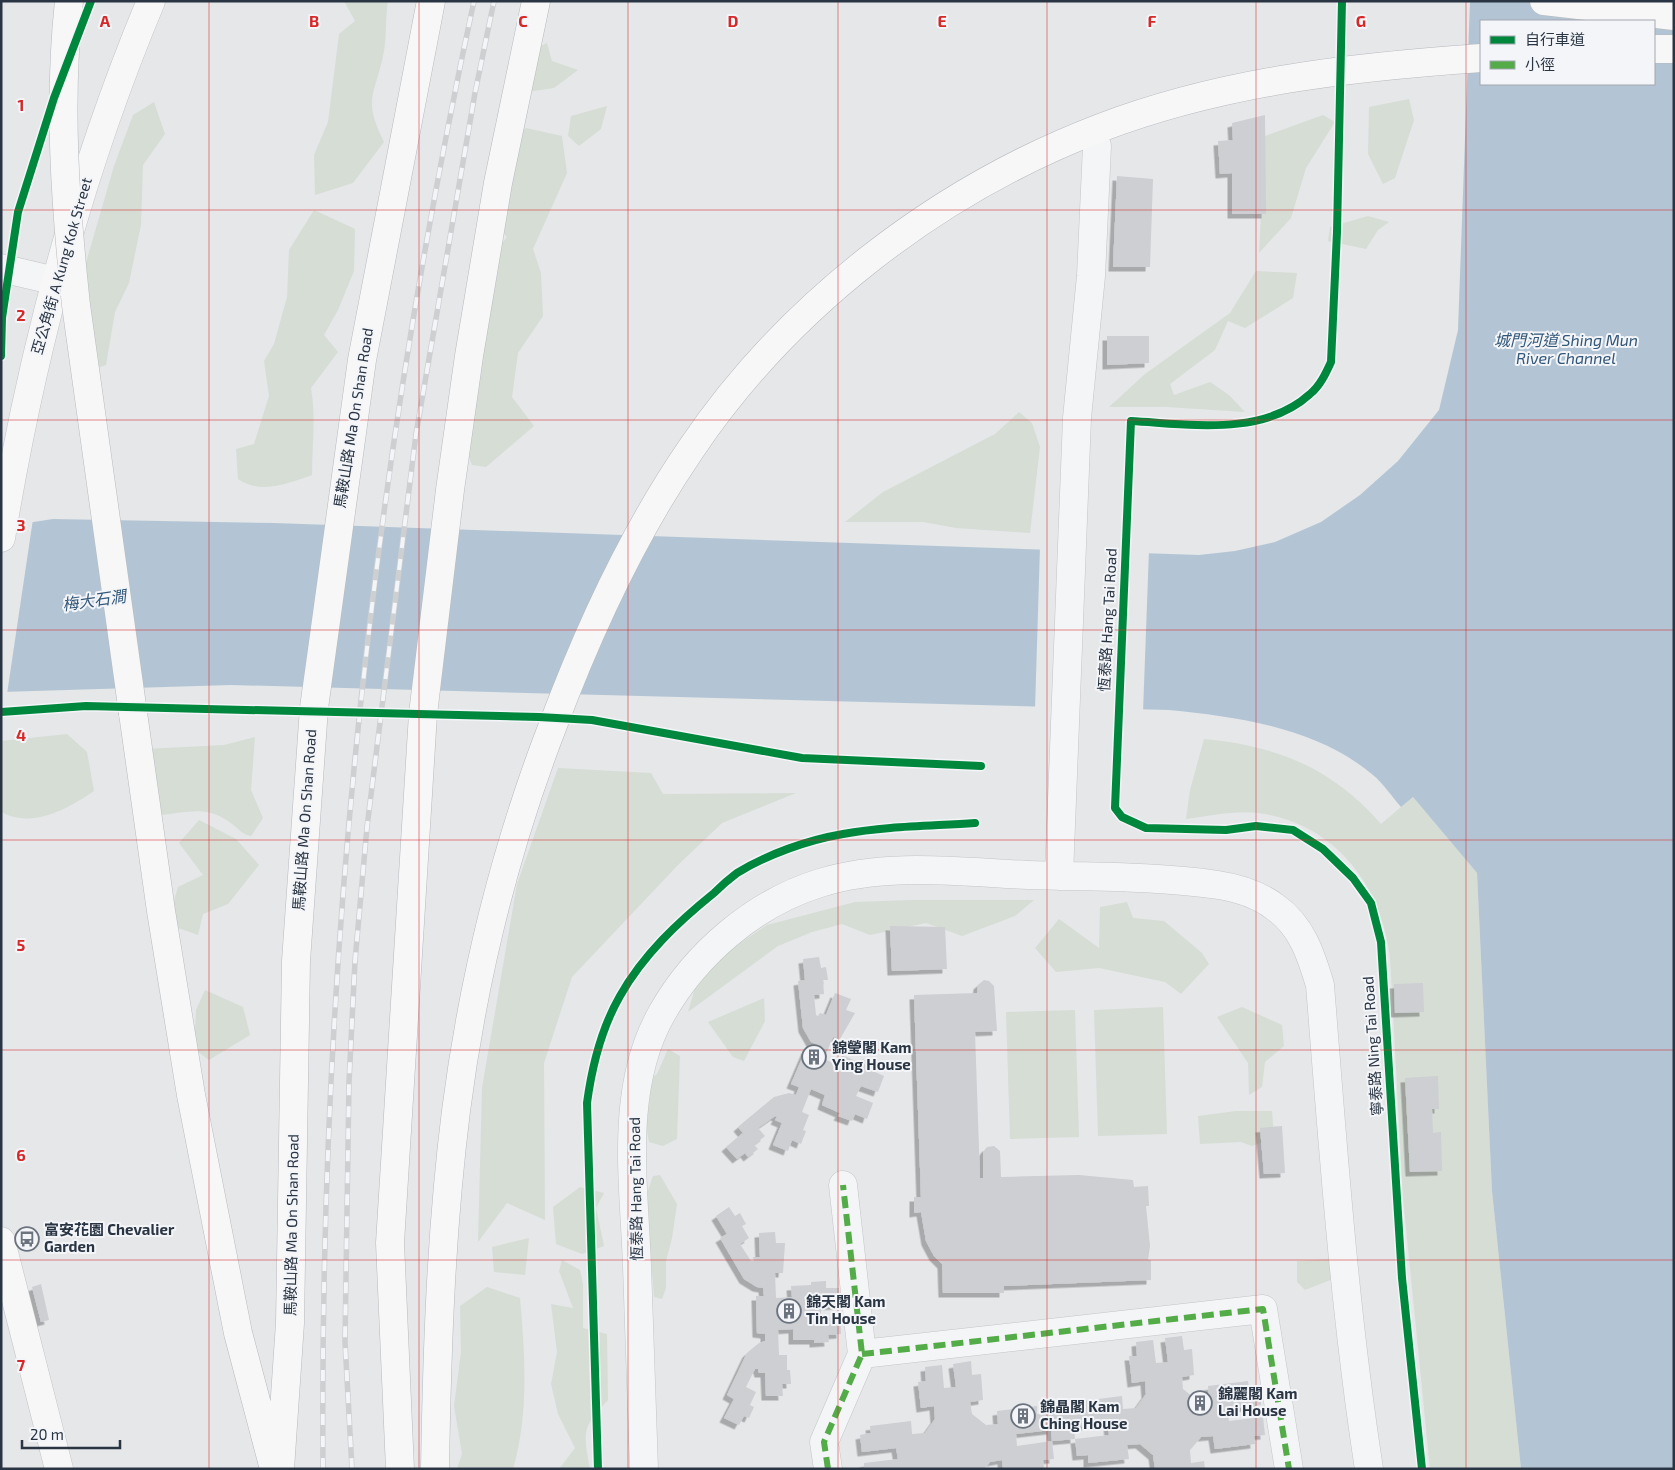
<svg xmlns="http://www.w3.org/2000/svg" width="1675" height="1470" font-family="'Exo 2','Noto Sans TC',sans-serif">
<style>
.green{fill:#d6ddd5}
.water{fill:#b3c5d4;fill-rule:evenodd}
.pier{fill:#e5e7e9}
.building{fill:#cdcfd2;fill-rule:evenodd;filter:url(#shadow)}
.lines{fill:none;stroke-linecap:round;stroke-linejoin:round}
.minor-casing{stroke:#c3c5c7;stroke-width:29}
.major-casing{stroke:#c1c4c7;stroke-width:29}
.highway-casing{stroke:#b7babe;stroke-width:29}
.minor{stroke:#f4f5f6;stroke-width:28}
.major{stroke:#f7f7f8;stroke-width:28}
.highway{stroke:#f7f7f8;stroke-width:28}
.rail-casing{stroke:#cdcfd1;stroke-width:5.5}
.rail{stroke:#f3f5f8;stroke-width:4;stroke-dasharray:11;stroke-linecap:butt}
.highway-bridge-casing{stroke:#b7babe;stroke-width:29;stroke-linecap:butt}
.highway-bridge{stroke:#f7f7f8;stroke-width:28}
.quiet{stroke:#53ac47;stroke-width:6;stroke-dasharray:12 6;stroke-linecap:butt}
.cycleway-casing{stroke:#f3f5f8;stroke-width:11}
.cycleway{stroke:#00873e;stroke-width:8}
.grid{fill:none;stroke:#d62828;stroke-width:1;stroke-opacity:0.55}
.labels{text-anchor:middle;stroke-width:4;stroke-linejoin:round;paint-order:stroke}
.street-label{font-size:15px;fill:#2a3544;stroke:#f3f5f8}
.poi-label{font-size:15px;font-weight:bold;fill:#2a3544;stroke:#f3f5f8;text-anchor:start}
.water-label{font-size:16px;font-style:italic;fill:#335779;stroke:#f3f5f8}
.grid-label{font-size:16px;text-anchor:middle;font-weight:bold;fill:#d62828;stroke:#f3f5f8;stroke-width:4;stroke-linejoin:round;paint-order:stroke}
</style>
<defs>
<filter id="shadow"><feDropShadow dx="-4.5" dy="4.5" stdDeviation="0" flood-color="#0004"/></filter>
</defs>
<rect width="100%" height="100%" fill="#e5e7e9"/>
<path class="green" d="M 344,1 L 388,1 C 385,19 387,39 383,56 C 374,98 363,99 384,142 L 353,183 L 315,195 L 314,155 L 328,122 L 339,34 L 355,21 Z
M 547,43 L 552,61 L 578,70 L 554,88 L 527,92 L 533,50 Z
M 1409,99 L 1414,120 L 1395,178 L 1383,184 L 1368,154 L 1369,107 Z
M 154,102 L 165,134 L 143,165 L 141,225 L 129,283 L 115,312 L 106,365 L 92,370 L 81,280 L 114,166 L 133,115 Z
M 607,106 L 601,129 L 579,146 L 568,136 L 571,116 Z
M 1323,115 L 1335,122 L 1306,168 L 1291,218 L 1259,253 L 1265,136 Z
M 526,128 L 562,136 L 567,173 L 533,249 L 541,273 L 543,316 L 518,353 L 512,397 L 534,426 L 486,467 L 472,465 L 466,450 L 493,254 L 507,237 L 483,213 L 498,147 Z
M 314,210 L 355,229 L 354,271 L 338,310 L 324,335 L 338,352 L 311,388 C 316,416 312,446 312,475 C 289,483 261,495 238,479 L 236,449 L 254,444 L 269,396 L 264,361 L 274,344 L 287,297 L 289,250 Z
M 1368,216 L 1389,222 L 1378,230 L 1366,249 L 1328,241 L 1330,227 Z
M 1256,271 L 1297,273 L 1293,298 L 1245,328 L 1228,321 L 1215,350 L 1170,384 L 1174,395 L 1210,382 L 1229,395 L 1245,412 L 1166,407 L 1109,407 L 1145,374 L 1230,313 Z
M 1019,412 L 1032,423 L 1040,447 L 1030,533 L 956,528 L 923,522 L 845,522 L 883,492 L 995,434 Z
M 67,734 L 87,752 L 94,791 C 67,809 33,829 1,812 L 1,741 Z
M 255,737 L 251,790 L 263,818 L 251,836 C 241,834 237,827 228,821 C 206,806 187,812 162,815 L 145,749 L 224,745 Z
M 1204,739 C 1278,746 1332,768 1381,824 L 1413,797 L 1477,873 L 1492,1191 L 1521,1469 L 1430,1469 L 1403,1198 L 1390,957 C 1381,884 1334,823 1258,813 C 1234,810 1210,816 1186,819 L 1190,790 Z
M 558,768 L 651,773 L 663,794 L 796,793 L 722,823 L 677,866 L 572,977 L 544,1063 L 545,1220 L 507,1203 L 478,1242 L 482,1088 L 517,884 Z
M 199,820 L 236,839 L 259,865 L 228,904 L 203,914 L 198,935 L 167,924 L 178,887 L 203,875 L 179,843 Z
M 910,900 L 1034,900 L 1015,916 L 962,936 L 926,923 L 870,935 L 842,924 L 812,932 L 778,946 L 688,1012 L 697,981 L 724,954 L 767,925 L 855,902 Z
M 1127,902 L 1133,918 L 1164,921 L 1202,953 L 1209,964 L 1181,994 L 1165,982 L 1099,968 L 1056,972 L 1035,948 L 1059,919 L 1099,948 L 1100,907 Z
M 205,990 L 243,1007 L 250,1035 L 209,1060 L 194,1049 L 196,1010 Z
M 764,998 L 765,1021 L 744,1061 L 733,1057 L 708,1022 Z
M 1163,1007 L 1167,1134 L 1098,1136 L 1094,1010 Z
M 1242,1007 L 1282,1025 L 1284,1046 L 1265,1062 L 1262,1087 L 1249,1095 L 1248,1063 L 1217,1017 Z
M 1075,1010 L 1079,1137 L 1010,1139 L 1006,1012 Z
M 668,1049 L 680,1056 L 677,1139 L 663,1146 L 649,1142 L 644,1117 L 630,1093 L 657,1074 Z
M 1236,1111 L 1272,1111 L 1274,1138 L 1252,1146 L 1241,1142 L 1200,1144 L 1198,1116 Z
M 660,1175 L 677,1204 L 672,1238 L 666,1261 L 666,1288 L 662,1299 L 654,1297 L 646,1196 L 653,1176 Z
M 580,1187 L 604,1193 L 596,1208 L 604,1246 L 582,1254 L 556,1244 L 553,1207 Z
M 529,1238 L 525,1275 L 494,1272 L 492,1247 Z
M 1330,1259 L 1333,1279 L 1305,1290 L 1297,1282 L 1297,1261 Z
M 562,1260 L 580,1270 L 583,1284 L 583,1328 L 607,1334 L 608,1400 C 582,1427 583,1432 590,1469 L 559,1469 L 575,1448 L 558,1414 L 551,1384 L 557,1352 L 551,1304 L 573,1308 L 559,1271 Z
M 487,1287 L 520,1298 C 525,1354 529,1415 513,1469 L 457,1469 L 462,1454 L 454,1406 L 461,1352 L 460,1306 Z"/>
<path class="water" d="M 1470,1 L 1674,1 L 1674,1469 L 1521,1469 L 1492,1191 L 1477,873 L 1413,797 L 1401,807 C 1392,797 1384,784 1373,775 C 1317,728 1240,717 1169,710 L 231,685 L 1,692 L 1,527 L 53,519 L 274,523 L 1199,555 L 1235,551 L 1275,542 L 1321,522 L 1360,495 L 1398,461 L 1439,410 L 1458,330 ZM 1481,21 L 1654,21 L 1654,84 L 1481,84 Z"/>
<path class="pier" d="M 33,519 L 7,694 L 1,695 L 1,524 Z
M 1040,547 L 1149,550 L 1143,712 L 1035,709 Z"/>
<path class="building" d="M 1265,115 L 1266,214 L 1232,214 L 1232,173 L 1220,174 L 1218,141 L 1233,140 L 1232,123 Z
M 1117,176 L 1153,179 L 1150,267 L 1113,267 Z
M 1107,336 L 1149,336 L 1149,363 L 1107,365 Z
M 890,926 L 945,927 L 947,969 L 892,971 Z
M 819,957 L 821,968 L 826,967 L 828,980 L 823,980 L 824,994 L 814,995 L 816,1015 L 818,1016 L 820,1013 L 826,1015 L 835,993 L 851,999 L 846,1010 L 855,1013 L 840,1039 L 833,1037 L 824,1059 L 838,1065 L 842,1055 L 861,1063 L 862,1059 L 876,1065 L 873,1071 L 884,1076 L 878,1092 L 861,1086 L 856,1096 L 873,1103 L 867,1119 L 855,1114 L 852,1121 L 838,1116 L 840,1113 L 822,1105 L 825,1095 L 811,1089 L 802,1112 L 809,1115 L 803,1130 L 806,1131 L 801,1144 L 792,1140 L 788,1151 L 773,1145 L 782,1123 L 775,1120 L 777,1117 L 775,1116 L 758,1128 L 765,1136 L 754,1145 L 758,1149 L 748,1157 L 745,1153 L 737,1159 L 726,1147 L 743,1133 L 738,1127 L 774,1097 L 789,1093 L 796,1095 L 799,1087 L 791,1084 L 806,1049 L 813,1053 L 816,1044 L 811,1042 L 803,1028 L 798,981 L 805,980 L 803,959 Z
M 984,980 L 989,981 L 994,986 L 997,1031 L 975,1032 L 980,1178 L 983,1178 L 983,1152 L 987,1147 L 994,1146 L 1000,1151 L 1001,1177 L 1079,1175 L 1133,1180 L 1134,1187 L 1148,1186 L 1149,1206 L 1146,1206 L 1150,1246 L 1148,1260 L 1151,1260 L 1151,1280 L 1004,1286 L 1004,1293 L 943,1293 L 942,1264 L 934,1256 L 926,1241 L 921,1212 L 914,1213 L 914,1197 L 921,1197 L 914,995 L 977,993 L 978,985 Z
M 1423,983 L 1424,1012 L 1395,1013 L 1394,984 Z
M 1438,1076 L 1439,1109 L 1432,1109 L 1433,1133 L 1441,1132 L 1442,1171 L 1410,1172 L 1405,1078 Z
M 1282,1126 L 1285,1173 L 1264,1174 L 1260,1128 Z
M 729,1207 L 735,1216 L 740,1213 L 746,1224 L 742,1226 L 749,1238 L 740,1244 L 751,1261 L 754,1261 L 753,1257 L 760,1257 L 759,1233 L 775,1232 L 776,1243 L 785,1243 L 783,1273 L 775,1273 L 776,1298 L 792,1297 L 791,1286 L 811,1285 L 811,1282 L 826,1281 L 826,1288 L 839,1288 L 840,1305 L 821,1306 L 821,1318 L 840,1317 L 841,1334 L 828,1335 L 829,1342 L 814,1343 L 814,1340 L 793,1340 L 793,1329 L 778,1330 L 779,1355 L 787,1355 L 787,1370 L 790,1370 L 791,1384 L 782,1384 L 783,1396 L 766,1396 L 765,1373 L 759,1373 L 758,1369 L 755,1369 L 746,1387 L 756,1392 L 750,1405 L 754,1407 L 749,1418 L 744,1416 L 739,1425 L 724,1418 L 734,1399 L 727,1395 L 747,1353 L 759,1343 L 765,1341 L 765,1334 L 757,1333 L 756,1296 L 764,1296 L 763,1288 L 757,1287 L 744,1279 L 720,1238 L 727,1234 L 716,1216 Z
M 41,1284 L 49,1320 L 41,1322 L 32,1287 Z
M 1182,1336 L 1184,1350 L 1192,1349 L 1194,1375 L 1182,1377 L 1183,1389 L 1197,1400 L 1209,1399 L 1208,1386 L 1248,1381 L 1249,1389 L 1260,1388 L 1261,1405 L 1227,1410 L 1229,1421 L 1263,1417 L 1265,1435 L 1254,1436 L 1255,1444 L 1215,1449 L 1213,1436 L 1201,1437 L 1190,1450 L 1191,1463 L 1204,1461 L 1205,1469 L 1155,1469 L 1153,1455 L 1140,1444 L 1127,1445 L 1129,1459 L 1088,1463 L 1088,1455 L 1077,1456 L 1075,1439 L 1109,1435 L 1108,1423 L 1074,1427 L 1075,1439 L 1052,1441 L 1054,1459 L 1043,1460 L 1044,1468 L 1003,1469 L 1002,1460 L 990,1462 L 984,1469 L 864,1469 L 864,1463 L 898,1459 L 896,1448 L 862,1452 L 860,1435 L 871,1433 L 870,1426 L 911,1421 L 912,1434 L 925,1433 L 935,1419 L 934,1406 L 921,1408 L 918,1382 L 926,1381 L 925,1367 L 942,1365 L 944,1388 L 956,1387 L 953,1364 L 971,1361 L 972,1375 L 981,1374 L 983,1400 L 970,1402 L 972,1414 L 986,1425 L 998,1424 L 997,1411 L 1037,1406 L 1037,1414 L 1072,1410 L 1083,1409 L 1082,1401 L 1122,1396 L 1123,1409 L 1136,1408 L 1146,1394 L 1145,1381 L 1132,1383 L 1129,1356 L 1137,1356 L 1136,1342 L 1153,1340 L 1156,1363 L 1168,1362 L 1165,1338 ZM 1051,1430 L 1052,1441 L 1017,1446 L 1016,1434 Z"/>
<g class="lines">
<g class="minor-casing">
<path id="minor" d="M 1,268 L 56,281
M 1059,876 L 1077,418 L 1091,276 L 1097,146
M 862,1354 L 1263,1309 L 1289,1469
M 644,1469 C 642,1401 639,1334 637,1266 C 634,1183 619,1088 662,1013 C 696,953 755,903 820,883 C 886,862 961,872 1028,875 C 1091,877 1156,876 1218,885 C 1238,888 1259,895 1275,907 C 1302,926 1311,955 1320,985 C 1333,1147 1344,1308 1369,1469
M 828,1469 L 824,1442 L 862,1354 L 843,1185"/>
</g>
<g class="major-casing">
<path id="major" d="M 1,538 C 31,355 79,173 151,1
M 1,1241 L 59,1469"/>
</g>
<g class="highway-casing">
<path id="highway" d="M 1544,1 L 1674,16
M 1654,49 L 1674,49
M 133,713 L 161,911 L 191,1095 L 238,1333 L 273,1465
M 280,1469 L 290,1323 L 296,961 L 314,708 L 362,360 L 431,1
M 400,1469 L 390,1243 L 423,714 L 450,490 L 469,356 L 498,183 L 536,1
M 435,1469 C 437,1349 441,1230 456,1111 C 473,979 505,849 553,725 C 589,629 632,535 691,449 C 788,305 938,190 1100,128 C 1223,81 1352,67 1481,58"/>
</g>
<use href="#minor" class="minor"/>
<use href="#major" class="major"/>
<use href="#highway" class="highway"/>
<g class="rail-casing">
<path id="rail" d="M 323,1469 C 319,977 370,482 474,1
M 352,1469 L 345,1342 L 349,1082 L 355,961 L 367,827 L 416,434 L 475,93 L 494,1"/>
</g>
<use href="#rail" class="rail"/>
<g class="highway-bridge-casing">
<path id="highway-bridge" d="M 69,1 C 58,103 65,203 76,305 L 133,713"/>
</g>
<use href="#highway-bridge" class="highway-bridge"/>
<path class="quiet" d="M 862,1354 L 1263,1309 L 1289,1469
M 828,1469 L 824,1442 L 862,1354 L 843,1185"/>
<g class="cycleway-casing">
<path id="cycleway" d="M 1342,1 L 1337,232 L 1331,362 C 1326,373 1320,386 1310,394 C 1263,437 1189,424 1131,421 L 1115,808 L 1122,817 L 1146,828 L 1226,830 L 1256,826 L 1293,830 L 1323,849 L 1353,878 L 1371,903 L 1381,942 L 1402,1278 L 1422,1469
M 1,356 L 2,318 L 18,212 L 54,98 L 91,1
M 1,712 L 86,706 L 539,717 L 592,720 L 802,758 L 981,766
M 598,1469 L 587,1103 C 592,1066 601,1029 620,996 C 643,955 678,922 714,893 C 721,886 729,879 737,873 C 768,854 808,840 843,834 C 886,826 932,826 975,823"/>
</g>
<use href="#cycleway" class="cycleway"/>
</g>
<path class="grid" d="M 209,1 L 209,1469M 419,1 L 419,1469M 628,1 L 628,1469M 838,1 L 838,1469M 1047,1 L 1047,1469M 1256,1 L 1256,1469M 1466,1 L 1466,1469M 1,210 L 1674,210M 1,420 L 1674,420M 1,630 L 1674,630M 1,840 L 1674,840M 1,1050 L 1674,1050M 1,1260 L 1674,1260"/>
<defs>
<g id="building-ring" transform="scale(1.25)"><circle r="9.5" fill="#f3f5f8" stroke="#6b737e" stroke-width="1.5"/><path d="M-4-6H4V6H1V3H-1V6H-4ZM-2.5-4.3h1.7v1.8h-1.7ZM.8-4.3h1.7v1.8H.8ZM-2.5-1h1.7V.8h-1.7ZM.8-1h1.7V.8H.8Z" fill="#6b737e"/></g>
<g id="bus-ring" transform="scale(1.25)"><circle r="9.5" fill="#f3f5f8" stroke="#6b737e" stroke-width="1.5"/><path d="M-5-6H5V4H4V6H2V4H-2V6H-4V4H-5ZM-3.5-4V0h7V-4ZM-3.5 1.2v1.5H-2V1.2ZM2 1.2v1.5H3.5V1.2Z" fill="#6b737e"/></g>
</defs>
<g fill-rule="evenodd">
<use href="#building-ring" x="814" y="1057"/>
<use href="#bus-ring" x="27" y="1239"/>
<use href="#building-ring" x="789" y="1311"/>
<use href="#building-ring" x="1200" y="1403"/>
<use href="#building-ring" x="1023" y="1416"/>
</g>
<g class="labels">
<g class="street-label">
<text transform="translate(62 266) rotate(-74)" y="5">亞公角街 A Kung Kok Street</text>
<text transform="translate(354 418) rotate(-81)" y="5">馬鞍山路 Ma On Shan Road</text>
<text transform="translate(1108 620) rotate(-87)" y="5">恆泰路 Hang Tai Road</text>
<text transform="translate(305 820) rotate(-86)" y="5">馬鞍山路 Ma On Shan Road</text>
<text transform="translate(1373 1046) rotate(-94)" y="5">寧泰路 Ning Tai Road</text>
<text transform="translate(636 1189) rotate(-91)" y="5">恆泰路 Hang Tai Road</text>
<text transform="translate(292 1225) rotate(-89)" y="5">馬鞍山路 Ma On Shan Road</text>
</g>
<g class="poi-label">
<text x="832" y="1053">錦瑩閣 Kam<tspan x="832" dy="17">Ying House</tspan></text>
<text x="44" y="1235">富安花園 Chevalier<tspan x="44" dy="17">Garden</tspan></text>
<text x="806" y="1307">錦天閣 Kam<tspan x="806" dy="17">Tin House</tspan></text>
<text x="1218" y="1399">錦麗閣 Kam<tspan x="1218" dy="17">Lai House</tspan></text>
<text x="1040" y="1412">錦晶閣 Kam<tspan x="1040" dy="17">Ching House</tspan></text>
</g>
<g class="water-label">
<text x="1566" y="346">城門河道 Shing Mun<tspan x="1566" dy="18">River Channel</tspan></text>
<text transform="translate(94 600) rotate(-8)" y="6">梅大石澗</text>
</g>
</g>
<g class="grid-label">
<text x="105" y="27">A</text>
<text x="314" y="27">B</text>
<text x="523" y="27">C</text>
<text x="733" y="27">D</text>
<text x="942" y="27">E</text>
<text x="1152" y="27">F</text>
<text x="1361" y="27">G</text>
<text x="21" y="111">1</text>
<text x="21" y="321">2</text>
<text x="21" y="531">3</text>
<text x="21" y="741">4</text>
<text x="21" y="951">5</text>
<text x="21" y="1161">6</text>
<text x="21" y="1371">7</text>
</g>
<rect width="1675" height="1470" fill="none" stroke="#2a3544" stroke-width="5"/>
<rect x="1480" y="20" width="175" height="65" fill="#f3f5f8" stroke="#a3a8b0"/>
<rect x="1490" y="36" width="25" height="8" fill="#00873e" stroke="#a3a8b0"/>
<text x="1525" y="45" font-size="15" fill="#2a3544">自行車道</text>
<rect x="1490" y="61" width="25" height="8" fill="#53ac47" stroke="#a3a8b0"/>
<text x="1525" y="70" font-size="15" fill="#2a3544">小徑</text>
<path d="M22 1440v8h98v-8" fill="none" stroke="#2a3544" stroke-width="2.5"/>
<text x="30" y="1440" font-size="15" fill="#2a3544" stroke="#f3f5f8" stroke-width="4" paint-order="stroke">20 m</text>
</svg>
